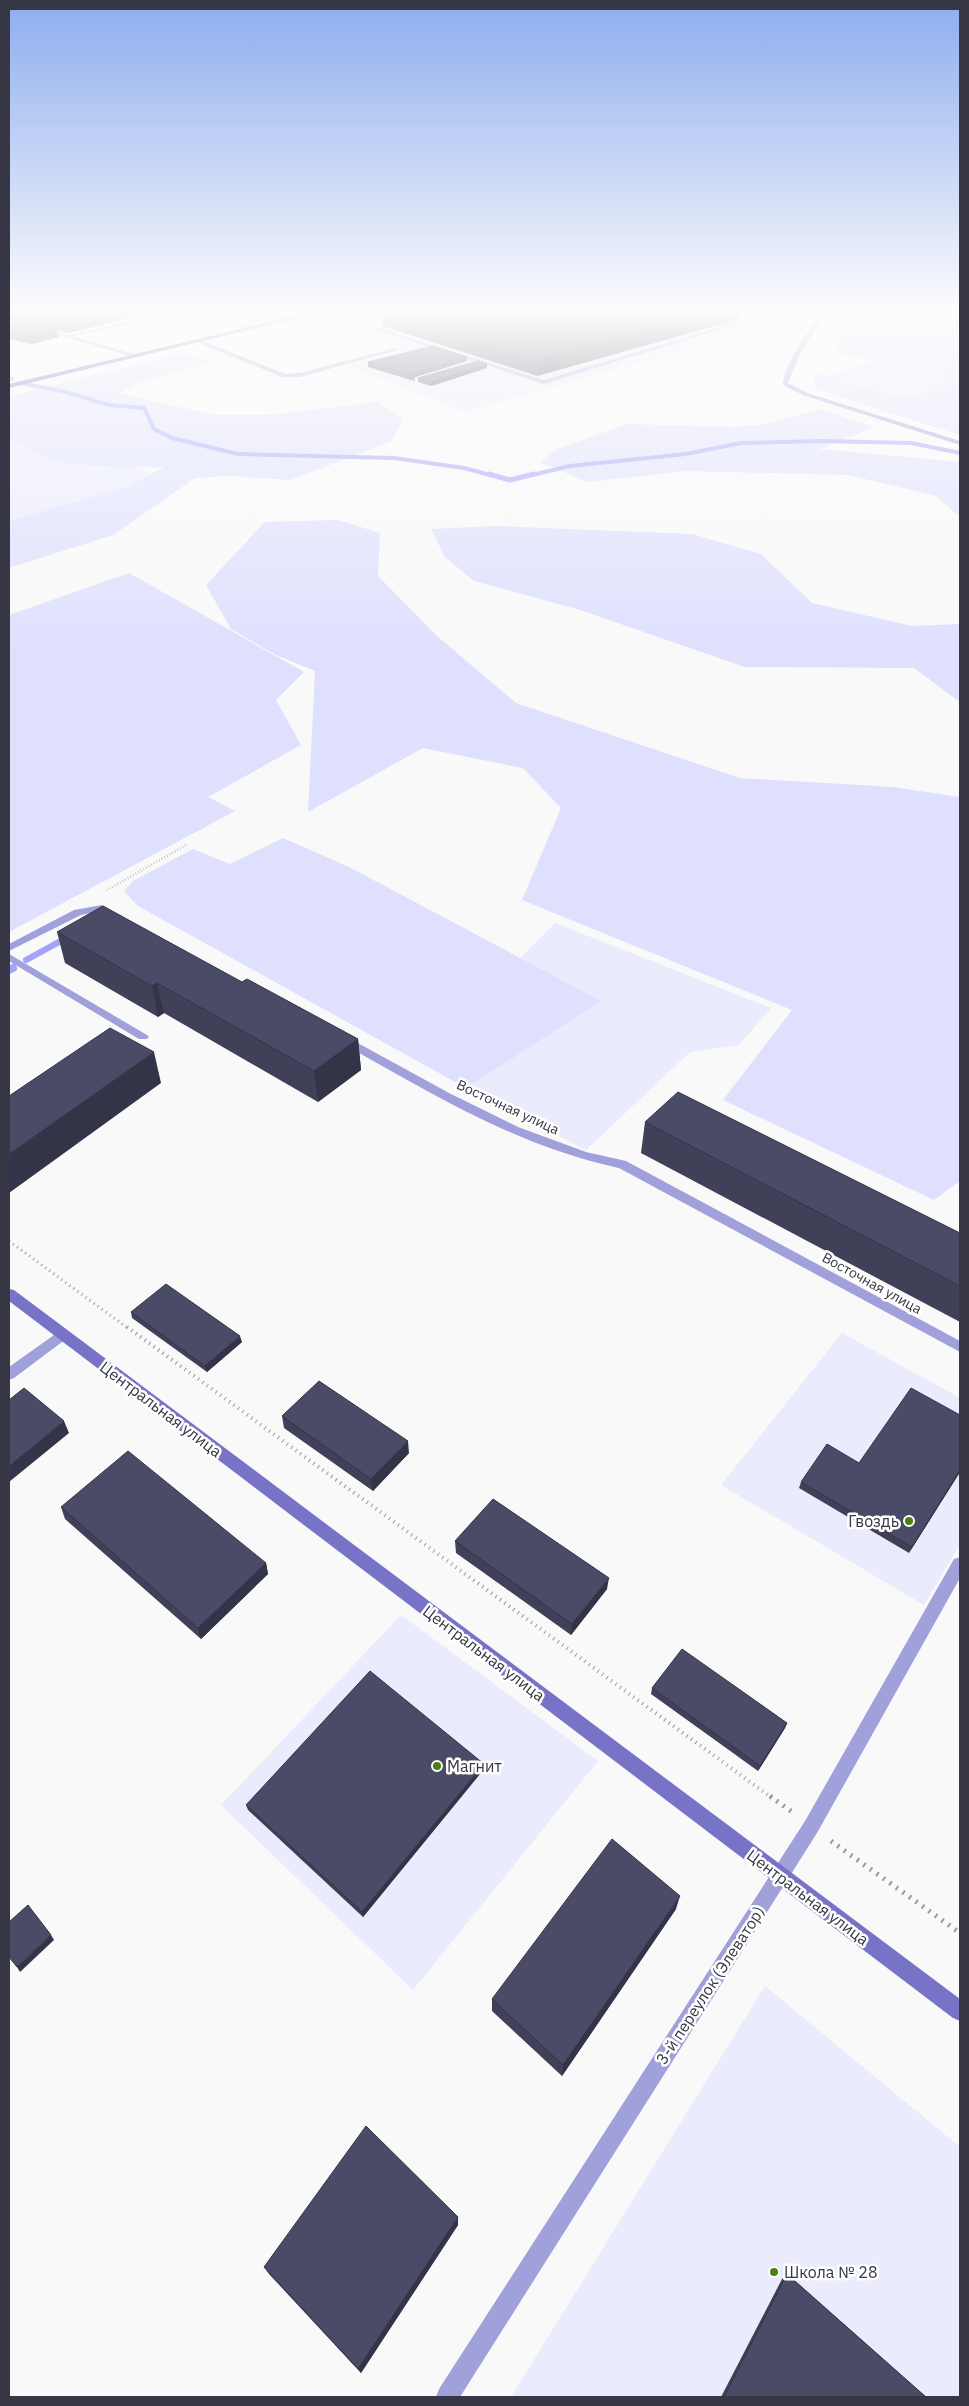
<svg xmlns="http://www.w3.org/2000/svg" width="969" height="2406" font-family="'IBM Plex Sans',sans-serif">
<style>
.built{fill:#eaebfc}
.green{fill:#dfe0fe}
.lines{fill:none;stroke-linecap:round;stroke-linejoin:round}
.stream-far3{stroke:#a4a3f8;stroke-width:4}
.stream-far2{stroke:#a4a3f8;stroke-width:5}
.stream-far1{stroke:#a4a3f8;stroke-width:6}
.stream{stroke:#a4a3f8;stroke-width:8}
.path-far4{stroke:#9999a0;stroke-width:1;stroke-dasharray:0.5 2;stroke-linecap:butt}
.path-far3{stroke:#9999a0;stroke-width:2.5;stroke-dasharray:0.5 2.5;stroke-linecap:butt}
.path-far2{stroke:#9999a0;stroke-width:3;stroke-dasharray:1 4;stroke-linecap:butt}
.path-far1{stroke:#9999a0;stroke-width:4;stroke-dasharray:1 4.5;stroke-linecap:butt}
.path{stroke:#9999a0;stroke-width:5;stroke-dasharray:2 6;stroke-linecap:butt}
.lane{fill:#a0a1da;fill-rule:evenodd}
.street{fill:#a0a1da;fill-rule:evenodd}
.secondary{fill:#7774c7;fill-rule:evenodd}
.primary{fill:#5b52b7;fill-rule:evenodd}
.wall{fill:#404059}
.shaded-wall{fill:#343448}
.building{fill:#4a4b67;stroke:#343448}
.poi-dot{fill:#4a7f14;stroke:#fff;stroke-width:2}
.labels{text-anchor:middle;stroke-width:5;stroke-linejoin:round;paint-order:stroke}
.street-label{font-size:14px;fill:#363644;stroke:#fff}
.near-street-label{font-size:16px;fill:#363644;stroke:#fff}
.near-poi-label{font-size:16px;fill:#363644;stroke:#fff;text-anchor:start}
</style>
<rect width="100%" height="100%" fill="#f9f9f9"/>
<path class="built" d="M 434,310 L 783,310 L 804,316 L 466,412 L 347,366 L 405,351 L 351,332 Z
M 960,330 L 960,420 L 821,379 Z
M 37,424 L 168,481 L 9,528 L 9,432 Z
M 555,923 L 771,1008 L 739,1045 L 690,1052 L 586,1150 L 466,1088 L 600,1001 L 520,958 Z
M 842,1333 L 960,1398 L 960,1544 L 924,1605 L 721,1485 Z
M 401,1615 L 598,1761 L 413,1990 L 221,1805 Z
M 765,1986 L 960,2147 L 960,2397 L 511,2397 Z"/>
<path class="green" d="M 864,310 L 960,310 L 960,435 L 815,389 L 813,372 C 838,379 891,400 915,396 C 926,394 937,388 946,382 L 944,373 L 837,354 L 840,336 L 848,317 Z
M 182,354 L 215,361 L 138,383 L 120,393 L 214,415 L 266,415 L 378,402 L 403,419 L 392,441 L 291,480 L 229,476 L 195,478 L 113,535 L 9,568 L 9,521 L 128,487 L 164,467 L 93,466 L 56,462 L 12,439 L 9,440 L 9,396 Z
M 819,409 L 874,427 L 820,449 L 960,462 L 960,517 L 936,496 L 849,475 L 687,471 L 588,482 L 540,462 L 557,449 L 627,424 L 731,427 L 768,424 Z
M 338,520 L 380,533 L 378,576 L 437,636 L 516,703 L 740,778 L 893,787 L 960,797 L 960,1181 L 934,1200 L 723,1100 L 792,1010 L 522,900 L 561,808 L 523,768 L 423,748 L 308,812 L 315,671 L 276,655 L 231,629 L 206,585 L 265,522 Z
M 496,526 L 692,534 L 761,554 L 812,603 L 912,626 L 960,624 L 960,702 L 914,668 L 745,667 L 580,610 L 474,581 L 445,557 L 431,529 Z
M 129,573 L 304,672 L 276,700 L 301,745 L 208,797 L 235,811 L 9,932 L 9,615 Z
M 283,838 L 349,867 L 601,1001 L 466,1088 L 138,906 L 124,891 L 133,881 L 193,849 L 230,864 Z"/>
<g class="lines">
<path class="stream-far3" d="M 9,379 L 12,379
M 25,384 L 66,392 L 109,405 L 144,408 L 154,429 L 172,438 L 238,454 L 394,458 L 464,468 L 494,476
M 528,476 L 570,466 L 686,454 L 741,443 L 822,441 L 911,443 L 960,453"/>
<path class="stream-far2" d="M 489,474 L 510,480 L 534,474"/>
<path class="stream-far1" d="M 26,960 L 70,936"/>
<path class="stream" d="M 9,970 L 13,968"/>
<path class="path-far4" d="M 265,347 L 359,328"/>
<path class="path-far3" d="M 107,890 L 186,845"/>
<path class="path-far2" d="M 9,1241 L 129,1329"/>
<path class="path-far1" d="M 127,1327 L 772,1798"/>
<path class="path" d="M 770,1796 L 792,1812
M 831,1841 L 960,1933"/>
<path class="lane" d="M 200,310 L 254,327 L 254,328 L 250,329 L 192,310 Z
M 764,310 L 776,312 L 544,384 L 374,329 L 378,328 L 544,380 L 769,312 Z
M 829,310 L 835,310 C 809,331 800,353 788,383 L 807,393 L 960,441 L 960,445 L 803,395 L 783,385 C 784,363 811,323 829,310 Z
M 137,320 L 139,322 L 68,337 L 66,336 Z
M 198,339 L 285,374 L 300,373 L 395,348 L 398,350 L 300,377 L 282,377 L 196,342 Z
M 9,954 L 147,1035 L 149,1037 L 147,1039 L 139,1039 L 9,961 Z"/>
<path class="street" d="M 9,318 L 137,355 L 138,356 L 133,357 L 9,320 Z
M 102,905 L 119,915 L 114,918 L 100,911 L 81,915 L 9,951 L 9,944 L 74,910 Z
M 345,1036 L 449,1093 L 518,1127 L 586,1152 L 626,1161 L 960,1341 L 960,1352 L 619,1168 C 513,1145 434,1094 341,1043 L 339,1040 L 341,1037 Z
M 61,1330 L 66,1331 L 68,1335 L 66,1339 L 14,1378 L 9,1380 L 9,1367 Z
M 960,1557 L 960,1578 L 817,1833 L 460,2397 L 436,2397 L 439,2389 L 805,1821 L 954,1559 Z"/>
<path class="secondary" d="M 9,1289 L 14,1290 L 960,1999 L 960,2021 L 953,2018 L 9,1301 Z"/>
<path class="primary" d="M 320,310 L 330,310 L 9,388 L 9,384 Z"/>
</g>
<path class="wall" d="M 9,310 L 159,310 L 69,333 L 57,330 L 59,337 L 31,344 L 9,339 Z
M 385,310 L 740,310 L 739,319 L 537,376 L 383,326 L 383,311 Z
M 467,361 L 415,377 L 414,381 L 368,367 L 368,362 Z
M 487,368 L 431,386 L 418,382 L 418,378 Z
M 57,932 L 242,982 L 358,1039 L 361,1070 L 318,1102 L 164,1013 L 158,1017 L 65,963 Z
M 645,1122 L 960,1233 L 960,1322 L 641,1153 Z
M 131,1312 L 242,1342 L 207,1372 L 132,1318 Z
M 282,1416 L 409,1453 L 373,1491 L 284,1428 Z
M 859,1463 L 960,1472 L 909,1553 L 799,1488 L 801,1482 Z
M 61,1507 L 266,1563 L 268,1574 L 201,1639 L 65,1519 Z
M 455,1541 L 607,1589 L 571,1635 L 456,1553 Z
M 652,1688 L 787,1723 L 785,1728 L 758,1771 L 651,1694 Z
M 484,1769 L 363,1917 L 248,1810 L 246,1805 Z
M 676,1909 L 562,2076 L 492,2011 L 492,1999 Z
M 458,2225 L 361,2373 L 269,2274 L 264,2267 Z
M 787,2274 L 926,2397 L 721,2397 L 782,2279 Z"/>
<path class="shaded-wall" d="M 126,310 L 159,310 L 69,333 L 68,325 Z
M 717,310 L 740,310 L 739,319 L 537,376 L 537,360 Z
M 57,329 L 59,337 L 31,344 L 29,336 Z
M 467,357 L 467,361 L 415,377 L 414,381 L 414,376 L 415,373 Z
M 487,364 L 487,368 L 431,386 L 431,382 Z
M 157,983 L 164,1013 L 158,1017 L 152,986 Z
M 358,1039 L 361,1070 L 318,1102 L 314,1071 Z
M 154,1052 L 161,1083 L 9,1193 L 9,1154 Z
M 240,1336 L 242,1342 L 207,1372 L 205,1366 Z
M 64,1421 L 69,1433 L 9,1482 L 9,1466 Z
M 408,1441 L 409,1453 L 373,1491 L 371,1479 Z
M 960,1470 L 960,1472 L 909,1553 L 912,1547 Z
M 266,1563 L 268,1574 L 201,1639 L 198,1628 Z
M 609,1578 L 607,1589 L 571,1635 L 572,1624 Z
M 787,1723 L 785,1728 L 758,1771 L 760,1766 Z
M 484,1764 L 484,1769 L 363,1917 L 362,1912 Z
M 680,1896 L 676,1909 L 562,2076 L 563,2065 Z
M 51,1935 L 54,1940 L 20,1972 L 17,1967 Z
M 458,2217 L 458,2225 L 361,2373 L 358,2369 Z"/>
<path class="building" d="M 15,310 L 126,310 L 68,325 Z
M 385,310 L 717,310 L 537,360 L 383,311 Z
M 9,314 L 57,329 L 29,336 L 9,331 Z
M 433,346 L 467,357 L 415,373 L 414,376 L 368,362 Z
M 478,361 L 487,364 L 431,382 L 418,378 Z
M 103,906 L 242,982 L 247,979 L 358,1039 L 314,1071 L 157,983 L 152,986 L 57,932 Z
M 110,1028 L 154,1052 L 9,1154 L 9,1096 Z
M 678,1092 L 960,1233 L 960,1286 L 645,1122 Z
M 166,1284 L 240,1336 L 205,1366 L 131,1312 Z
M 319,1381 L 408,1441 L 371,1479 L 282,1416 Z
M 24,1388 L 64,1421 L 9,1466 L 9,1400 Z
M 911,1388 L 960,1415 L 960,1470 L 912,1547 L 801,1482 L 827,1444 L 859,1463 Z
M 128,1451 L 266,1563 L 198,1628 L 61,1507 Z
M 493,1499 L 609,1578 L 572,1624 L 455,1541 Z
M 682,1649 L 787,1723 L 760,1766 L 652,1688 Z
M 370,1671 L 484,1764 L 362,1912 L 246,1805 Z
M 612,1839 L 680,1896 L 563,2065 L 492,1999 Z
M 28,1905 L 51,1935 L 17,1967 L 9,1957 L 9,1922 Z
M 366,2126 L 458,2217 L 358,2369 L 264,2267 Z
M 787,2274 L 926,2397 L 724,2397 Z"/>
<linearGradient id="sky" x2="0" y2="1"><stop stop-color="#8dadee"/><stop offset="0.48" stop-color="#fcfcfc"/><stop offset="1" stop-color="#fcfcfc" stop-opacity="0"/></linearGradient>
<rect width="969" height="647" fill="url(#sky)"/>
<g class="poi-dot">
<circle cx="909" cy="1521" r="5"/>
<circle cx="437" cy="1766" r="5"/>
<circle cx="774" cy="2272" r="5"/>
</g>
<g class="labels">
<g class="street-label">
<text transform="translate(508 1107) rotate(25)" y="5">Восточная улица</text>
<text transform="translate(872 1283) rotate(29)" y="5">Восточная улица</text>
</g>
<g class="near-street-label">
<text transform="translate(161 1409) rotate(37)" y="6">Центральная улица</text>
<text transform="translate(484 1653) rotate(37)" y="6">Центральная улица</text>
<text transform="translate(808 1897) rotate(37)" y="6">Центральная улица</text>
<text transform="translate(710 1985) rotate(-57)" y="6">3-й переулок (Элеватор)</text>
</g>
<g class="near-poi-label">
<text x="899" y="1527" text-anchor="end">Гвоздь</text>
<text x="447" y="1772">Магнит</text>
<text x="784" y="2278">Школа № 28</text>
</g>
</g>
<rect width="969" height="2406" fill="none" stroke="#363644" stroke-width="20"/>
</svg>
